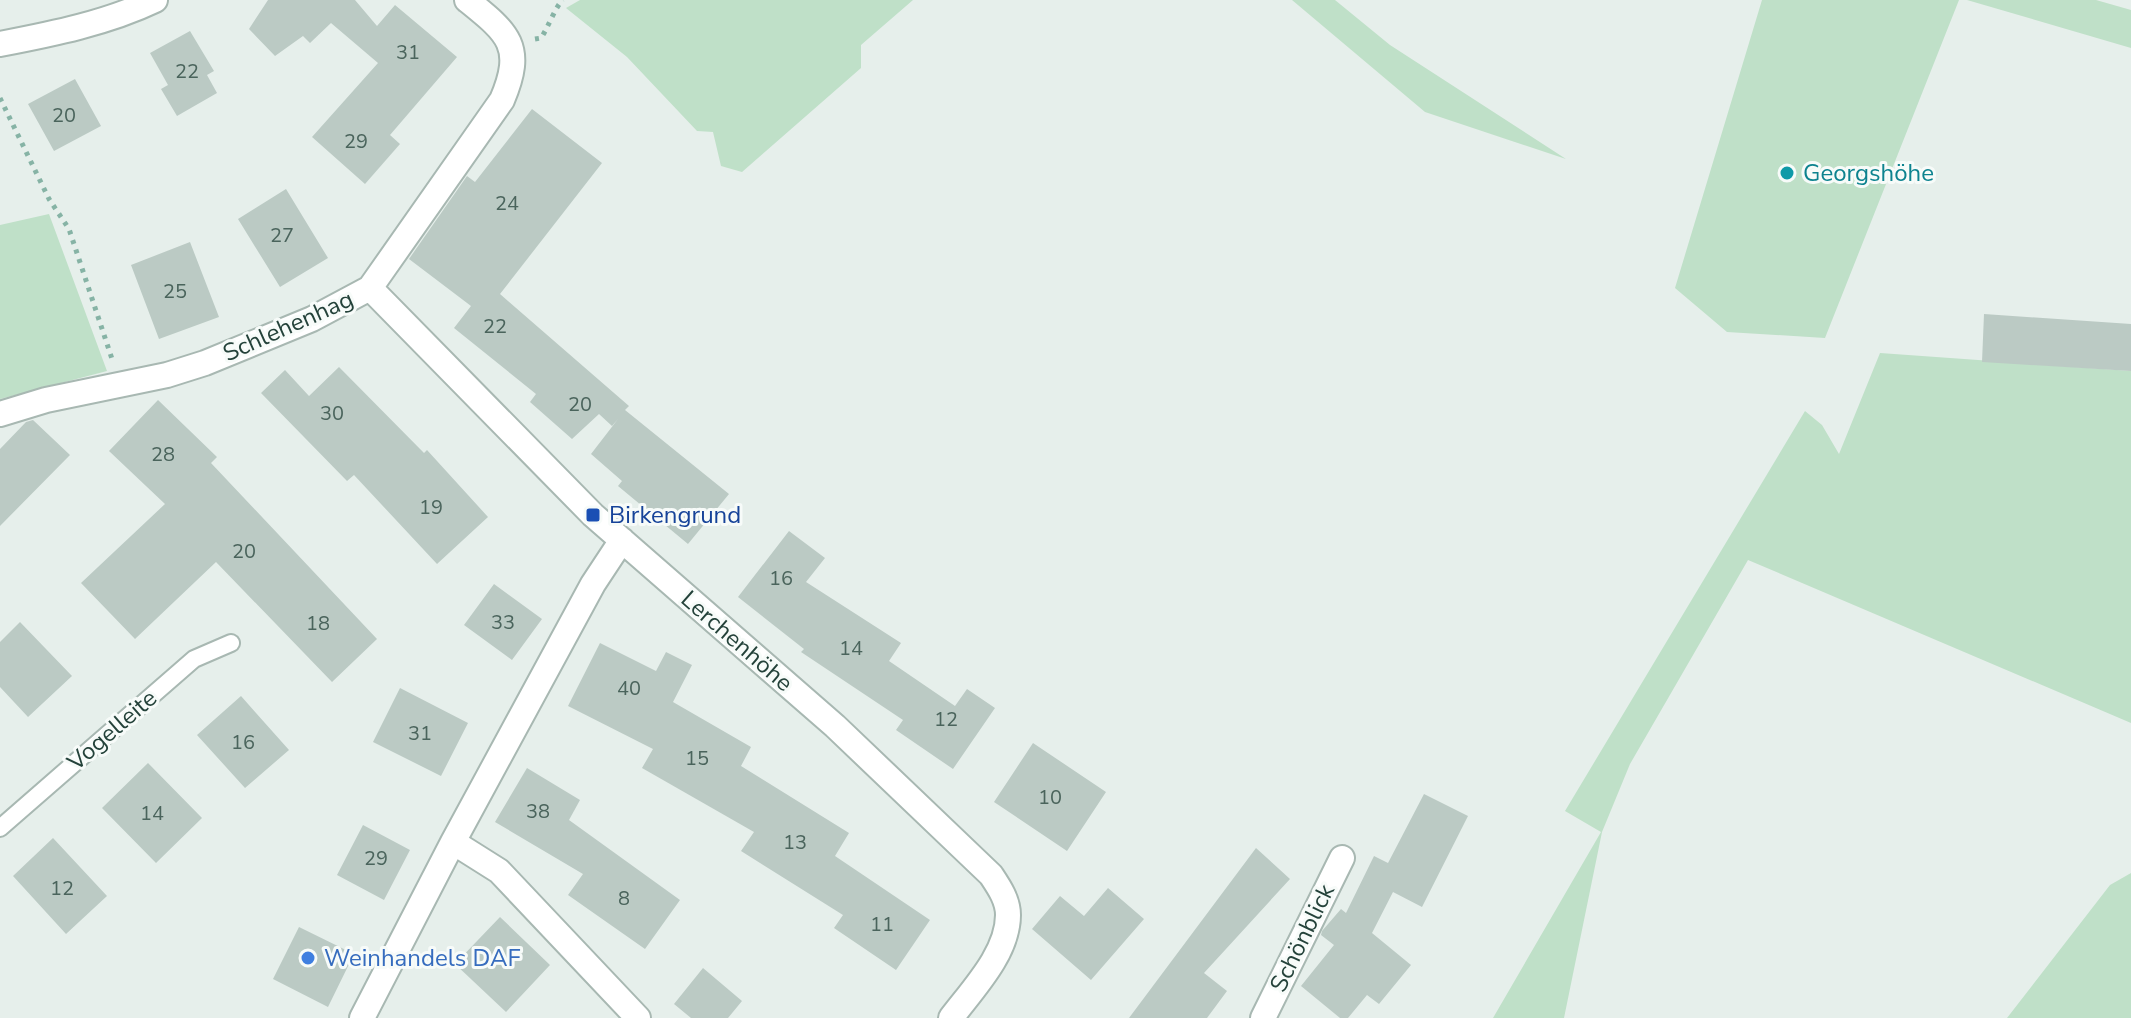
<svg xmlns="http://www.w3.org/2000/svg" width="2131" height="1018" font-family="'Nunito Sans',sans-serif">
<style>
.green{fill:#bfe0c8}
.building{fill:#bbcac4}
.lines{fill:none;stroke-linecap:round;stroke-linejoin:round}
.lane-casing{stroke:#a8b8b2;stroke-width:20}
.street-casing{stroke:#a8b8b2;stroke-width:28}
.path{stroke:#86b3a5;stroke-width:5;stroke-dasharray:4 6;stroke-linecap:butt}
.lane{stroke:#fff;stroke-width:16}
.street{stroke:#fff;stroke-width:24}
.culture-dot{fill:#0f9aa8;stroke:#f7fbf9;stroke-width:3}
.transit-dot{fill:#1a4fb4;stroke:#f7fbf9;stroke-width:3}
.shop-dot{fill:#3f7fe0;stroke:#f7fbf9;stroke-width:3}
.labels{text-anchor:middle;stroke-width:6;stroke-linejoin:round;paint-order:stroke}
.number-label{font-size:20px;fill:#4a645c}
.culture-label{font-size:24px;fill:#0d838f;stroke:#f7fbf9;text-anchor:start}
.street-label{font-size:24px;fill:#24423a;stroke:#f7fbf9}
.transit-label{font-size:24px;fill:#164399;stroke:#f7fbf9;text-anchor:start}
.shop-label{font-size:24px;fill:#366cbe;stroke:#f7fbf9;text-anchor:start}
</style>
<rect width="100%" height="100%" fill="#e6efeb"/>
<path class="green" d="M 580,0 L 913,0 L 861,45 L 861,68 L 742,172 L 721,166 L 713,132 L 697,131 L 627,57 L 566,8 Z
M 1292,0 L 1335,0 L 1390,45 L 1566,159 L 1425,112 Z
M 1762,0 L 1959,0 L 1825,338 L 1727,332 L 1675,288 Z
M 1967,0 L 2096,0 L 2131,10 L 2131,48 Z
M 49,214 L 107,371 L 0,399 L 0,225 Z
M 1880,353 L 2131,371 L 2131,723 L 1748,560 L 1630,764 L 1602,832 L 1564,1018 L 1493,1018 L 1601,832 L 1565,811 L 1805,411 L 1822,425 L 1839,454 Z
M 2131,873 L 2131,1018 L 2007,1018 L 2110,885 Z"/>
<path class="building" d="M 268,0 L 355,0 L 377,26 L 395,5 L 457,57 L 390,135 L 400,144 L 365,184 L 312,137 L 378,63 L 331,23 L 310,43 L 303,36 L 275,56 L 249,29 Z
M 190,31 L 214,71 L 207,75 L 217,93 L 177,116 L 161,89 L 168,85 L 150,53 Z
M 75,79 L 101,126 L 54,151 L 28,104 Z
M 532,109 L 602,163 L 500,294 L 629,406 L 625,410 L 729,494 L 688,544 L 618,486 L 622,481 L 591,454 L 618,419 L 612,426 L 599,414 L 572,439 L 530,402 L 536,394 L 454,328 L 471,306 L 409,259 L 467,176 L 475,182 Z
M 286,189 L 328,258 L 280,287 L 238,219 Z
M 190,242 L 219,317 L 159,339 L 131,265 Z
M 1984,314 L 2131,324 L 2131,371 L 1982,362 Z
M 339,367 L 424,453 L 427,450 L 488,517 L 437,564 L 354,475 L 347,481 L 261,393 L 285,370 L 309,396 Z
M 158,400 L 217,457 L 211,463 L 377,639 L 332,682 L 216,562 L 135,639 L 81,583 L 165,504 L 109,451 Z
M 33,420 L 70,455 L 0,526 L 0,449 L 26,422 Z
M 789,531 L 825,558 L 806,582 L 901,643 L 889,661 L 955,706 L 967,689 L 995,708 L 953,769 L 896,730 L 903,720 L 801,652 L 804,649 L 738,597 Z
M 494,584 L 542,619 L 512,660 L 464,625 Z
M 20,622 L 72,676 L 28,717 L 0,687 L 0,642 Z
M 600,643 L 656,671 L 666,652 L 692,665 L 673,702 L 751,747 L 741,766 L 849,833 L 835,856 L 930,920 L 896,970 L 834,928 L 843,915 L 741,851 L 754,832 L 642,768 L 653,749 L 568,706 Z
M 400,688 L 468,723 L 441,776 L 373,742 Z
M 241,696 L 289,750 L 245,788 L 197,735 Z
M 1033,743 L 1106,792 L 1067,851 L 994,802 Z
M 148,763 L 202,818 L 156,863 L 102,808 Z
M 527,768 L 580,800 L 569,820 L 680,900 L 645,949 L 568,895 L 583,874 L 495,822 Z
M 1424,794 L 1468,816 L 1422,907 L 1393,892 L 1372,933 L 1411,965 L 1379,1004 L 1367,995 L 1348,1018 L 1340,1018 L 1301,986 L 1334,945 L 1321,935 L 1322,931 L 1341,909 L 1346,913 L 1374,856 L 1388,863 Z
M 363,825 L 410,850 L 384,900 L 337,875 Z
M 53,838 L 107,896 L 66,934 L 13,876 Z
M 1256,848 L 1290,879 L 1204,973 L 1227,991 L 1207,1018 L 1129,1018 Z
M 1108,888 L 1144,919 L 1091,980 L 1032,929 L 1060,896 L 1084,916 Z
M 500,917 L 550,965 L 506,1012 L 455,964 Z
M 299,927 L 354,954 L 328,1007 L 273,979 Z
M 703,968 L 742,1001 L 728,1018 L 691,1018 L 674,1004 Z"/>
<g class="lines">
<g class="lane-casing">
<path id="lane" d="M 0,828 L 194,659 L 231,643"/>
</g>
<g class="street-casing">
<path id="street" d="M 0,44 C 52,34 107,23 155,0
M 370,288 L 593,515 L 835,726 L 991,875 C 999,887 1008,900 1008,915 C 1008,953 973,989 951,1018
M 0,414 L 46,400 L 167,375 L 205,363 L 312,319 L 370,288 L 502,100 C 525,46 508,33 467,0
M 453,842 L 499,871 L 638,1018
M 362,1018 L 453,842 L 593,584 L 622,540
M 1263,1018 L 1342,858"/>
</g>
<path class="path" d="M 535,39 L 541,38 C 548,28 556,5 563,0
M 0,98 L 49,199 L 69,229 L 112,359"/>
<use href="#lane" class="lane"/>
<use href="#street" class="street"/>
</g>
<circle class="culture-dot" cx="1787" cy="173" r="8"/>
<rect class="transit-dot" x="585" y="507" width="16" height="16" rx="4"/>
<circle class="shop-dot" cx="308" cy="958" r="8"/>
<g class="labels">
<g class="number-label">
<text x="408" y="59">31</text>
<text x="187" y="78">22</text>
<text x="64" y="122">20</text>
<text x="356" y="148">29</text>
<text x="507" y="210">24</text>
<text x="282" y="242">27</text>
<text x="175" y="298">25</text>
<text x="495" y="333">22</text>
<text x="580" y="411">20</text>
<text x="332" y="420">30</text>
<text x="163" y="461">28</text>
<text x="431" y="514">19</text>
<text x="244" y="558">20</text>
<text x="781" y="585">16</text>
<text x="503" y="629">33</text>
<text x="318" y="630">18</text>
<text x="851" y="655">14</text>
<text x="629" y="695">40</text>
<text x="946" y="726">12</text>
<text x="420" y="740">31</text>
<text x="243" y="749">16</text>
<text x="697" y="765">15</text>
<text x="1050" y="804">10</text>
<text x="538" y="818">38</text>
<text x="152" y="820">14</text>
<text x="795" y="849">13</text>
<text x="376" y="865">29</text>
<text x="62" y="895">12</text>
<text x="624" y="905">8</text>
<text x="882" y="931">11</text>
</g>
<g class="culture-label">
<text x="1803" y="181">Georgshöhe</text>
</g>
<g class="street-label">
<text transform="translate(288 326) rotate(-24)" y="8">Schlehenhag</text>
<text transform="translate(737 641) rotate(41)" y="8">Lerchenhöhe</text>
<text transform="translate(112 730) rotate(-41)" y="8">Vogelleite</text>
<text transform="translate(1302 938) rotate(-64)" y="8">Schönblick</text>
</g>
<g class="transit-label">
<text x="609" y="523">Birkengrund</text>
</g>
<g class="shop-label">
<text x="324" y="966">Weinhandels DAF</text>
</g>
</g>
</svg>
